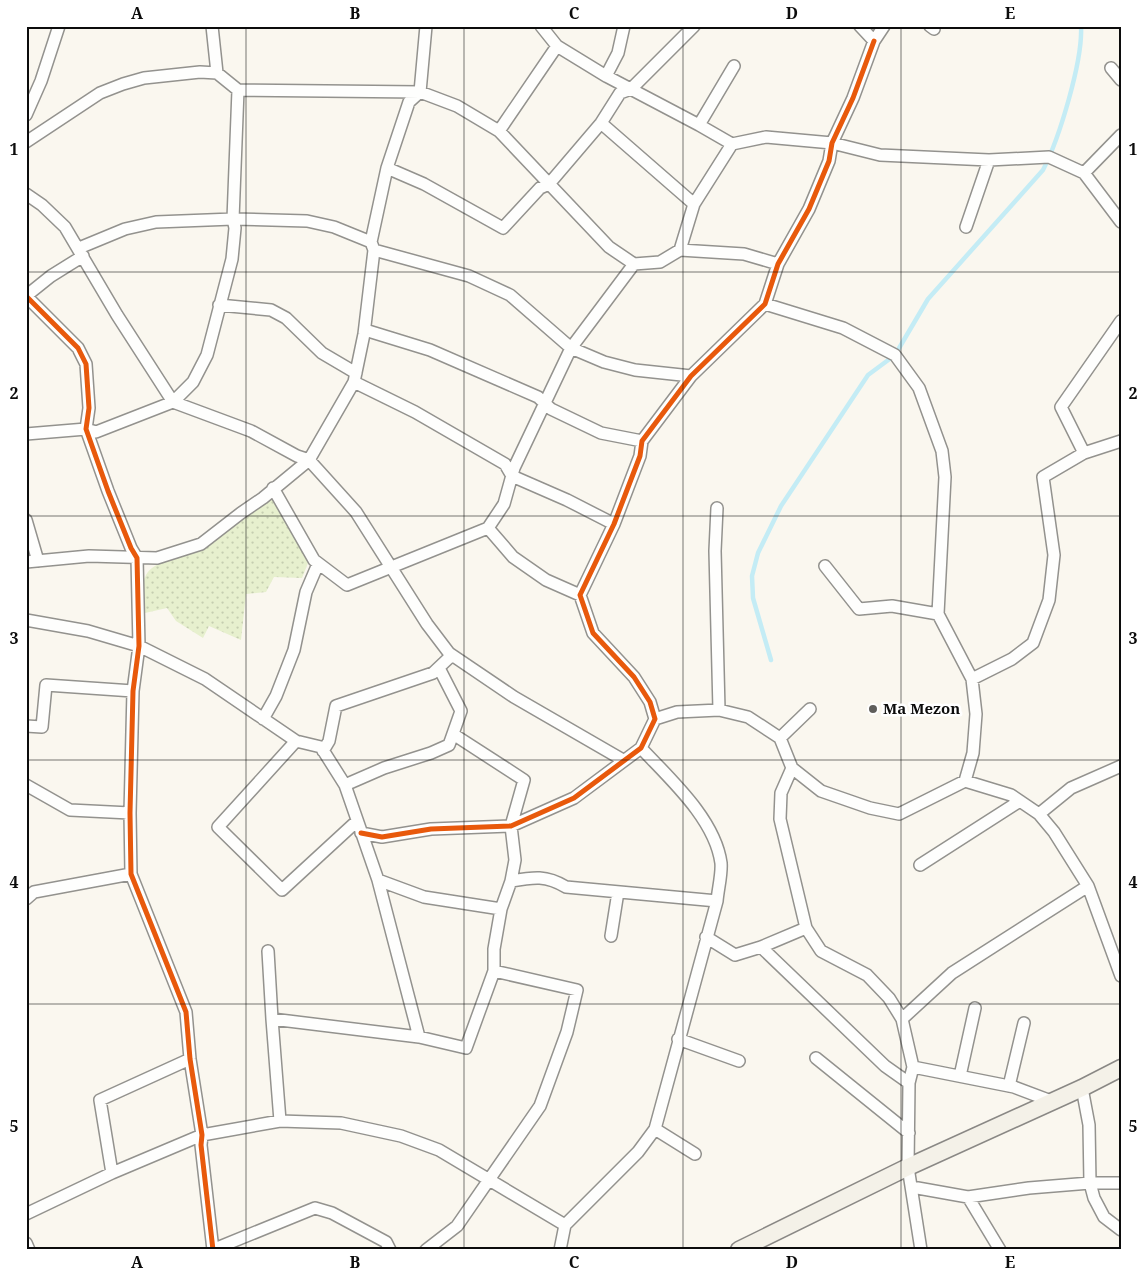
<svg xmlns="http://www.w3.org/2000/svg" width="1147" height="1276" font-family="'Noto Serif',serif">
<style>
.grass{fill:url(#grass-dots)}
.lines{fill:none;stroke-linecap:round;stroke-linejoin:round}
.stream{stroke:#c4ecf5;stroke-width:4.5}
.street-casing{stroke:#93928e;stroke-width:14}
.secondary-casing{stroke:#8a8885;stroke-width:19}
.street{stroke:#fefefd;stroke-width:11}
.secondary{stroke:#f4f1e8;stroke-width:16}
.cycleway-casing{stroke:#fff;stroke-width:8}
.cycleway{stroke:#e8590c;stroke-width:5}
.grid{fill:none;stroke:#0c0c0c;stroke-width:1;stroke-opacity:0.55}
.poi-dot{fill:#5f5e5b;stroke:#fff;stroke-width:2}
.labels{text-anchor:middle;stroke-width:5;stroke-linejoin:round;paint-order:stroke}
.poi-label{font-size:15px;font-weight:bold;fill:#0c0c0c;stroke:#fff;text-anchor:start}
.neatline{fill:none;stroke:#0c0c0c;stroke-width:2}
.grid-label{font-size:16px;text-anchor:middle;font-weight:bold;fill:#0c0c0c}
</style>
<defs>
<pattern id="grass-dots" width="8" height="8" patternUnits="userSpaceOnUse" patternTransform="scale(1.25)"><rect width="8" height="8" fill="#e7f0ce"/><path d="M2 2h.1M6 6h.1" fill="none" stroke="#c5cdb0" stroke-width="1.8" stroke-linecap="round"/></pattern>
</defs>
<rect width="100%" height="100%" fill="#faf7ef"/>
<path class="grass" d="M 272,497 L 310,558 L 302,578 L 274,577 L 266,592 L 246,594 L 241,640 L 209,626 L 203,638 L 176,621 L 167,608 L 145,613 C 143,601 140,587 146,575 C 153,561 186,554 200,547 C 226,535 249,515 272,497 Z"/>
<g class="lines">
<path class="stream" d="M 771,660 L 753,598 L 752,576 L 758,553 L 781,506 L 868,375 L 895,355 L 928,299 L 1043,170 C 1059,139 1083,61 1081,26"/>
<g class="street-casing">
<path id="street" d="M 212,26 L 217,73
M 541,26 L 557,46 L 606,76 L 699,125 L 732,144 L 766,137 L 832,143 L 880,155 L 989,160 L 1049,157 L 1084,173 L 1121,222
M 860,26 L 874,41 L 884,26
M 930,26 L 934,29
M 1111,68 L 1121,80
M 606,76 L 618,53 L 624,26
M 26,115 L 41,81 L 59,26
M 601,123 L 694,204
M 699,125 L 734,66
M 499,131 L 557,46
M 26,142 L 100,93 L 123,84 L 144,78 L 200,72 L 217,73 L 238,90 L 420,92 L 457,106 L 499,131 L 609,247 L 634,264 L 660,262 L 680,250 L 694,204 L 732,144
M 387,168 L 424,184 L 503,228 L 540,188 L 549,184 L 601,123 L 620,93 L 631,89 L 694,26
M 1084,173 L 1121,135
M 26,194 L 42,205 L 65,227 L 117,315 L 173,402 L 251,431 L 297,456 L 309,460 L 356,512 L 427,624 L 449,653 L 514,697 L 623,760
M 966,227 L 989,160
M 79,248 L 125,229 L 156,222 L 233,219 L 307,221 L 334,227 L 371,242
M 374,250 L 469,276 L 510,295 L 571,348 L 604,362 L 635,370 L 691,376
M 680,250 L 744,254 L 778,264
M 26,296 L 78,348 L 86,364 L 89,408 L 86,429 L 108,491 L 131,548 L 137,558 L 139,646 L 133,691 L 130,813 L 131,874 L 186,1012 L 190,1059 L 202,1135 L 201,1145 L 213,1250
M 26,296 L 51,276 L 83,256
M 765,304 L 843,328 L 895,355 L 919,388 L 942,451 L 945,477 L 938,614 L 972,679 L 976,714 L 973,753 L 965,781
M 219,305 L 271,310 L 286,318 L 322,353 L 356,373
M 365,330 L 430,350 L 538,397 L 551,409 L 601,433 L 642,441
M 354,382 L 415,412 L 505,464 L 512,476 L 567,500 L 614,524
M 26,434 L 86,429 L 96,432 L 173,402 L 193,382 L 207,355 L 232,259 L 235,228 L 233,219 L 238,90
M 1084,453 L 1121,441
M 273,488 L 314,560 L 347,585 L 488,528 L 504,504 L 514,468 L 571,348 L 634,264
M 717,508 L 715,551 L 719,710
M 26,520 L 38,561
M 488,528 L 513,557 L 546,580 L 580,595
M 26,562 L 89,556 L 157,558 L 201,544 L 241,513 L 263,498 L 309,460 L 354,382 L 364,334 L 374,250 L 371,242 L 387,168 L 409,102 L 420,92 L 426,26
M 825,566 L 859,609 L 892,606 L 938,614
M 26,620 L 88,631 L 139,646 L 205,679 L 296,741 L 321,747 L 345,785 L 378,880 L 419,1037
M 972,679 L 1012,659 L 1033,643 L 1049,600 L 1054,555 L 1043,477 L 1084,453 L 1061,407 L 1121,321
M 263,719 L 276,696 L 294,650 L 306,592 L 318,564
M 655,719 L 677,712 L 719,710 L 748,717 L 780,738 L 792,768 L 821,791 L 870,808 L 899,814 L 965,781 L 1011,795 L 1039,814 L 1054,832 L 1088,886 L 1121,976
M 26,726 L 42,727 L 46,685 L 133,691
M 453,734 L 524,780 L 511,826 L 515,860 L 511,881 L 501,909
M 780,738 L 810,709
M 296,741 L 218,827 L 282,890 L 357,821
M 323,751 L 329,741 L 336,706 L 433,673 L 452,655
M 792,768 L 781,793 L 780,819 L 806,928 L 821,951 L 867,975 L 889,998 L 902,1019 L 913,1067 L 909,1083 L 908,1167 L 921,1250
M 26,785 L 70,810 L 130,813
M 345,785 L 384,768 L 431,753 L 449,745 L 461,711 L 439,668
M 1039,814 L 1071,788 L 1121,766
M 361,833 L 382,837 L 431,829 L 511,826 L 574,798 L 641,748 L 655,719 L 650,702 L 634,677 L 593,633 L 580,595 L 614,524 L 640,456 L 642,441 L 691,376 L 765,304 L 778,264 L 809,209 L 829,161 L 832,143 L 853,98 L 874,41
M 920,865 L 1020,801
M 511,881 C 534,877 546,875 566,887 L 717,901
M 26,899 L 34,892 L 131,874
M 611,936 L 618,892
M 706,937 L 735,955 L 761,947 L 806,928
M 761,947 L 885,1066 L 909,1083
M 268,951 L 272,1019
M 902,1019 L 952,973 L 1088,886
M 678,1039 L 739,1061
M 816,1058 L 909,1133
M 913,1067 L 1014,1087 L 1051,1101
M 960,1076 L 975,1008
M 1009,1086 L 1024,1023
M 1082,1088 L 1089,1125 L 1090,1183 L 1094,1198 L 1104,1217 L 1121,1230
M 280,1121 L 272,1019 L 419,1037 L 466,1048 L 494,971 L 494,949 L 501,909 L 424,897 L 378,880
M 655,1129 L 695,1154
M 112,1173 L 100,1100 L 190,1059
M 912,1187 L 968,1197 L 1029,1188 L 1090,1183 L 1121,1183
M 968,1197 L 1000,1250
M 26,1214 L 112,1173 L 202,1135 L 280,1121 L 341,1123 L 401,1136 L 439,1150 L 565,1225
M 26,1243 L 29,1250
M 212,1250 L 315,1208 L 332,1213 L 386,1242 L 390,1250
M 426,1250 L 457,1226 L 540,1106 L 567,1032 L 577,990 L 494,971
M 560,1250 L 565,1225 L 638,1152 L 655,1129 L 717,901 C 718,889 722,874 721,863 C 715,819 670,779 641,748"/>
</g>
<g class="secondary-casing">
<path id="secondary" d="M 739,1250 L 908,1167 L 1082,1088 L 1121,1068"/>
</g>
<use href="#street" class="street"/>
<use href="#secondary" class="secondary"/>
<g class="cycleway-casing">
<path id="cycleway" d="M 26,296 L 78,348 L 86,364 L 89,408 L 86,429 L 108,491 L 131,548 L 137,558 L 139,646 L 133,691 L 130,813 L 131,874 L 186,1012 L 190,1059 L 202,1135 L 201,1145 L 213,1250
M 361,833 L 382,837 L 431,829 L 511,826 L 574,798 L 641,748 L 655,719 L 650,702 L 634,677 L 593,633 L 580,595 L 614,524 L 640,456 L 642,441 L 691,376 L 765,304 L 778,264 L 809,209 L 829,161 L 832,143 L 853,98 L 874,41"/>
</g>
<use href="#cycleway" class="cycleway"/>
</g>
<path class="grid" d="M 246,26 L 246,1250M 464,26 L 464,1250M 683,26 L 683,1250M 901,26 L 901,1250M 26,272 L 1121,272M 26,516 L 1121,516M 26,760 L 1121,760M 26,1004 L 1121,1004"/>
<circle class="poi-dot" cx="873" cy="709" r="5"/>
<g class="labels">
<g class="poi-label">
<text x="883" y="714">Ma Mezon</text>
</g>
</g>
<rect width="1147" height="1276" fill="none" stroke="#ffffff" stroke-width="55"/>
<rect x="28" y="28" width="1092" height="1220" class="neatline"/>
<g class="grid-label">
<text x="137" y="19">A</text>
<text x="355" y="19">B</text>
<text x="574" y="19">C</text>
<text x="792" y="19">D</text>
<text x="1010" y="19">E</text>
<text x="14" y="155">1</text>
<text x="1133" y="155">1</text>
<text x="14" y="399">2</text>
<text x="1133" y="399">2</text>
<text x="14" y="644">3</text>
<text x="1133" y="644">3</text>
<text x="14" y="888">4</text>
<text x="1133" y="888">4</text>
<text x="14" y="1132">5</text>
<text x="1133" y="1132">5</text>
<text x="137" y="1268">A</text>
<text x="355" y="1268">B</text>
<text x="574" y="1268">C</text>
<text x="792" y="1268">D</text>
<text x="1010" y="1268">E</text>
</g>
</svg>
